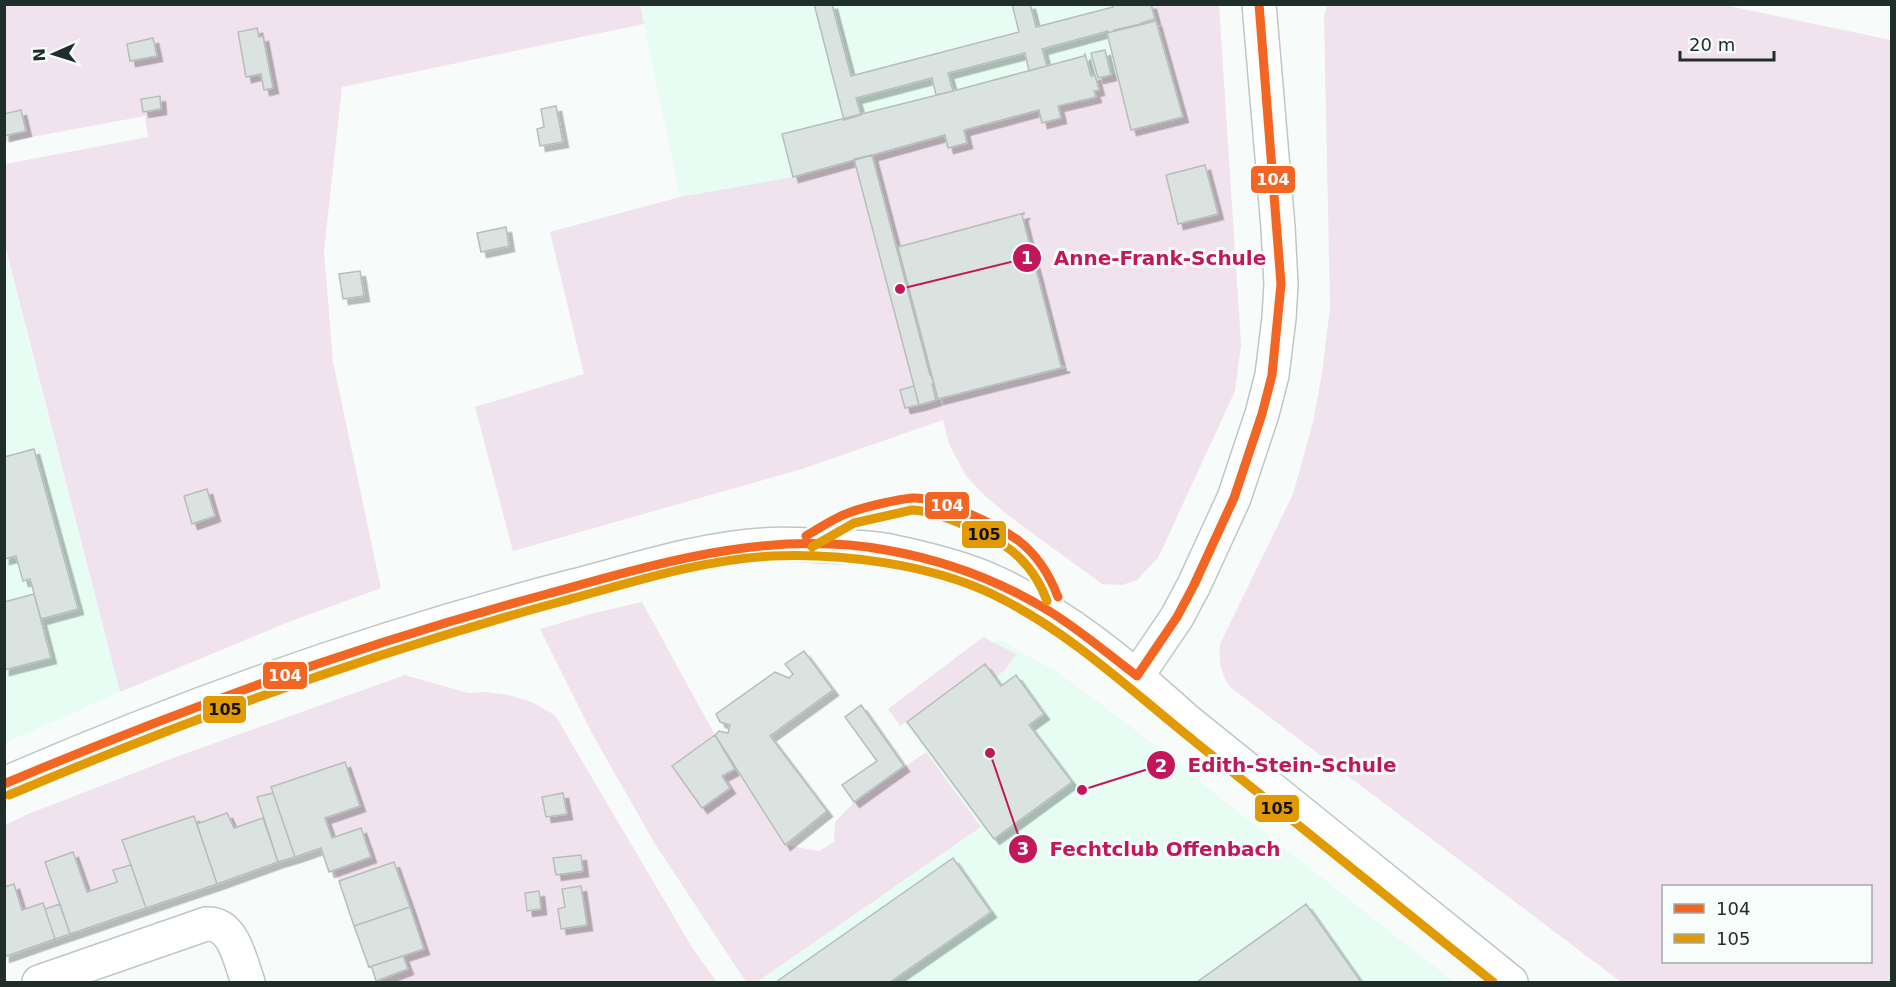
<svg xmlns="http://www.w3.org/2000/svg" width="1896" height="987" font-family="'DejaVu Sans',sans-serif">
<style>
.built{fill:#e7fdf4}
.green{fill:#f1e3ed;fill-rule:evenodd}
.building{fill:#dae3df;stroke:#b6bebb;stroke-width:1.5;filter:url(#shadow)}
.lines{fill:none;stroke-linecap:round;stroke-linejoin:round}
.street-casing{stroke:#bec7c4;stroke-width:36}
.street{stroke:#fefffe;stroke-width:33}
.bus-1-casing{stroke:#f6fdfa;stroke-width:14}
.bus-2-casing{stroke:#f6fdfa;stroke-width:14}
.bus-1{stroke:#f26522;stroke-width:9}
.bus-2{stroke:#e29a04;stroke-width:9}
.leader{fill:none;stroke:#c2185b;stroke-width:2}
.callout-dot{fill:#c2185b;stroke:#f6fdfa;stroke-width:2}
.mark-label{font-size:18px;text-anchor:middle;font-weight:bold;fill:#fff}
.callout-label{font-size:20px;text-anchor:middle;font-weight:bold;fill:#c2185b;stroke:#f6fdfa;stroke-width:6;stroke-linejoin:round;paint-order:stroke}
.line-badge{stroke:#f6fdfa;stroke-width:2}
.badge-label{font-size:16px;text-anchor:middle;font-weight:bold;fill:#fff}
.pale-badge-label{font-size:16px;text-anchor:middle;font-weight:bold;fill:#111}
</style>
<defs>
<filter id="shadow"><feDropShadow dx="5.5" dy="5.5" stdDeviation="0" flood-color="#0004"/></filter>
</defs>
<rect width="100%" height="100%" fill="#f7fcfa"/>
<path class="built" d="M 640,5 L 1219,5 L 1241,345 L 943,420 L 802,469 L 513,551 L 475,407 L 584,374 L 550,232 L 680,197 Z
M 4,246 L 120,692 L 5,743 L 4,743 Z
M 998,639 L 1056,671 L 1117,716 L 1454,982 L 757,982 L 981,827 L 898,715 Z"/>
<path class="green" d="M 640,4 L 644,24 L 342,87 L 324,251 L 333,362 L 381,588 L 286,623 L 120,692 L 5,246 L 5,164 L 148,137 L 145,117 L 156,114 L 5,142 L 5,5 Z
M 1151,5 L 1219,5 L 1241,345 L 1235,391 L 1158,558 L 1137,580 L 1122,585 L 1102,584 L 1013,519 L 984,495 L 966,476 L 949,444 L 943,420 L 802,469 L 513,551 L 475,407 L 584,374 L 550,232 L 680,197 L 793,177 L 945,135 L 949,148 L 967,143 L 964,130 L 1039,110 L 1042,123 L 1061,118 L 1058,106 L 1096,97 L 1095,91 L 1096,79 L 1116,74 L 1131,130 L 1182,117 Z
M 1327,5 L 1724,5 L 1891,40 L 1891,982 L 1621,982 L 1230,687 C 1220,671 1219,662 1220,644 L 1293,494 L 1313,422 L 1322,373 L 1330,308 L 1324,17 ZM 1664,886 L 1870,886 L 1870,962 L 1664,962 Z
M 642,602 L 715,735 L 672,766 L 702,808 L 730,788 L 722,776 L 735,769 L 785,845 L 819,851 L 834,842 L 835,822 L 854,802 L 926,752 L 981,827 L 757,982 L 746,982 L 655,844 L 594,737 L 540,629 L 594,613 Z
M 983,637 L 1016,654 L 1006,669 L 995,678 L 985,665 L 900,726 L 888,709 Z
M 405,675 L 468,693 L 485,692 L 509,695 L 532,702 L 555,715 L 693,949 L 717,982 L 377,982 L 376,981 L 407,970 L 403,956 L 423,948 L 394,862 L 339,881 L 334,870 L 371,857 L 361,829 L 332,838 L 325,818 L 273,793 L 257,797 L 263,818 L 234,828 L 227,813 L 198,826 L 194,816 L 123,840 L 131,865 L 114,870 L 117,882 L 87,892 L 73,852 L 46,861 L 60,904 L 45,909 L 43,903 L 22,910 L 14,884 L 5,887 L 5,825 L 28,814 L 173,758 Z"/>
<path class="building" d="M 814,4 L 832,4 L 851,76 L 1019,32 L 1012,4 L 1030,4 L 1036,27 L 1113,7 L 1112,4 L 1151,4 L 1155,19 L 1141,23 L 1141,24 L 1114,30 L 1114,31 L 1108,33 L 1108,31 L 1042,49 L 1047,66 L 1029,71 L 1025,53 L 948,73 L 953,91 L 936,95 L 932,78 L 856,98 L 861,115 L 844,120 Z
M 1156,21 L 1183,117 L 1131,130 L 1107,33 Z
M 257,28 L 259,37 L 263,36 L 273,88 L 264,90 L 261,74 L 246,77 L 238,32 Z
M 153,38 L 157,56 L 130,61 L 127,44 Z
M 1105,50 L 1111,75 L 1098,78 L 1091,53 Z
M 1085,54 L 1091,76 L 1095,75 L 1096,79 L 1099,90 L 1094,91 L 1096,97 L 1058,106 L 1061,118 L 1042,123 L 1039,110 L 964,130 L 967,143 L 948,148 L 945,135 L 793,177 L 782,134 L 953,91 L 1084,56 Z
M 160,96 L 161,109 L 143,112 L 141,99 Z
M 556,106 L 563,142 L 540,146 L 537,129 L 544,127 L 541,109 Z
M 21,110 L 26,131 L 4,136 L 4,114 Z
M 872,155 L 930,375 L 931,375 L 934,384 L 932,384 L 936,400 L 919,405 L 854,159 Z
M 1205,165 L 1218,214 L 1178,224 L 1166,175 Z
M 1024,213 L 1024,214 L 1022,215 L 1061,366 L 1065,367 L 938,399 L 898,247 Z
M 506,227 L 509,246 L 481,252 L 477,233 Z
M 360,271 L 364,296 L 343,299 L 339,274 Z
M 914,386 L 919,405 L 905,408 L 900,390 Z
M 34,449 L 78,609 L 41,619 L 30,579 L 23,581 L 16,556 L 4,559 L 4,457 Z
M 207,489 L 215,516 L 192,524 L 184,496 Z
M 34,594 L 51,658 L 4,670 L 4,602 Z
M 804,651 L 833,690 L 770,736 L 827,811 L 785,845 L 715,735 L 719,731 L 728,733 L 730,725 L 720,722 L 716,714 L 775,672 L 789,678 L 793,674 L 785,664 Z
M 985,664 L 1001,686 L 1016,675 L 1044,714 L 1029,725 L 1072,782 L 994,839 L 907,722 Z
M 861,705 L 904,766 L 854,802 L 842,785 L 877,761 L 845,717 Z
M 715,735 L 735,769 L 722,776 L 730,788 L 702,808 L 672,766 Z
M 345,762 L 360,806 L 325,818 L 332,838 L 361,828 L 371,857 L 329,872 L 321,848 L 295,857 L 271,787 Z
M 273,793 L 295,857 L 278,862 L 257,797 Z
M 563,793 L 567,814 L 546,817 L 542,797 Z
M 227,813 L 234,828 L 263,818 L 278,862 L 217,884 L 197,824 Z
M 194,816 L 217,884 L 146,908 L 122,840 Z
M 73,852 L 87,892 L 117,882 L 113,870 L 131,865 L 146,908 L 70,934 L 45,862 Z
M 581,855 L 583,871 L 556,875 L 553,858 Z
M 953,858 L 991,912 L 890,982 L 776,982 Z
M 394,862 L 410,907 L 354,926 L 339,881 Z
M 14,884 L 22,910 L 43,903 L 55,939 L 4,957 L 4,887 Z
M 581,886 L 587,925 L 561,929 L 558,909 L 565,907 L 562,889 Z
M 539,891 L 541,909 L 527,911 L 525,893 Z
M 60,904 L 70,934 L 55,939 L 45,909 Z
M 1306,904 L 1361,982 L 1197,982 L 1291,915 Z
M 410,907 L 424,949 L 369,967 L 354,926 Z
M 403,956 L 408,969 L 376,981 L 372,968 L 369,967 Z"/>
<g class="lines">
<g class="street-casing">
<path id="street" d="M 1137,676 L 1177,617 L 1194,585 L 1234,498 L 1262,414 L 1272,375 L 1279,318 L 1281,284 L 1278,227 L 1259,4
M 4,784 C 188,704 377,637 570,587 C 633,571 698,549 763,545 C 784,543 805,545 827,546 C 847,547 870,547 890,551 C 924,559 962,567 994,582 C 1066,615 1126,666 1185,719 L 1511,982
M 39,982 L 206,924 C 234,922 240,961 248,982"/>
</g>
<use href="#street" class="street"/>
<g class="bus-1-casing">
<path id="bus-1" d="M 806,536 C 820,528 835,517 851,512 C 865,507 898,499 913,498 C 939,497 999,526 1019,541 C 1037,555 1050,576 1058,597
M 1137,676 L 1177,617 L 1194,585 L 1234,498 L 1262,414 L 1272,375 L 1281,284 L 1259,4
M 4,784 C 181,709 361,644 547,594 C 660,563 767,529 886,550 C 943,560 1000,581 1049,611 C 1080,630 1108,654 1137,676"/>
</g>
<g class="bus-2-casing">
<path id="bus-2" d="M 812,547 L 854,523 L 912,510 C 936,510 993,536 1012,551 C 1028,564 1040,582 1047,601
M 9,795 C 186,720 366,655 552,604 C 624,585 697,560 772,556 C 841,553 929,564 992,594 C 1069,631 1128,688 1194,741 C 1293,822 1393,902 1493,982"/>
</g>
<use href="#bus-1" class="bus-1"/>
<use href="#bus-2" class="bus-2"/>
</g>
<path class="leader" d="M900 289L1027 258M1082 790L1161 765M990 753L1023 849"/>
<g class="callout-dot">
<circle cx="900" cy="289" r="6"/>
<circle cx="1082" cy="790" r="6"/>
<circle cx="990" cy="753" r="6"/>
<circle cx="1027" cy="258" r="15"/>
<circle cx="1161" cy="765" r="15"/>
<circle cx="1023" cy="849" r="15"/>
</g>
<g class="mark-label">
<text x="1027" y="264">1</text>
<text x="1161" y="772">2</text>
<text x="1023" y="855">3</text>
</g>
<g class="callout-label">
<text x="1160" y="265">Anne-Frank-Schule</text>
<text x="1292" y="772">Edith-Stein-Schule</text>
<text x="1165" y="856">Fechtclub Offenbach</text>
</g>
<g class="line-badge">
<rect x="1250" y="165" width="46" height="29" rx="6" fill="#f26522"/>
<rect x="924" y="491" width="46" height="29" rx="6" fill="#f26522"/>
<rect x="961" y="520" width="46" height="29" rx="6" fill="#e29a04"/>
<rect x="262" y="661" width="46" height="29" rx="6" fill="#f26522"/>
<rect x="202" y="695" width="45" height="29" rx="6" fill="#e29a04"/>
<rect x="1254" y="794" width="46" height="29" rx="6" fill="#e29a04"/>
</g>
<g class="badge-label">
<text x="1273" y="185">104</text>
<text x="947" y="511">104</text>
<text x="285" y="681">104</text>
</g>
<g class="pale-badge-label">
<text x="984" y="540">105</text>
<text x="225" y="715">105</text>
<text x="1277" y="814">105</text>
</g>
<rect width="1896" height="987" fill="none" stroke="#202e29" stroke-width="12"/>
<rect x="1662" y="885" width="210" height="78" fill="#f6fdfa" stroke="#a0aaa6" stroke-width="1.5"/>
<rect x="1674" y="904" width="30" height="9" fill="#f26522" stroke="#a0aaa6" stroke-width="1.5"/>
<text x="1716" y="915" font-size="18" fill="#202e29">104</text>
<rect x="1674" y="934" width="30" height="9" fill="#e29a04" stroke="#a0aaa6" stroke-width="1.5"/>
<text x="1716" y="945" font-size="18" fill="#202e29">105</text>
<g transform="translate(54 54) rotate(267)" stroke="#f6fdfa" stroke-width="4.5" paint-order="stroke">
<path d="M0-4.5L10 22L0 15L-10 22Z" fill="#202e29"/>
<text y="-9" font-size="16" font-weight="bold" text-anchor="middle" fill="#202e29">N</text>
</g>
<path d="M1680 51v9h94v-9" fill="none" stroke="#202e29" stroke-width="3"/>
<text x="1689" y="51" font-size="18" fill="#202e29" stroke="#f6fdfa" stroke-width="4.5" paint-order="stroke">20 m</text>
</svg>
